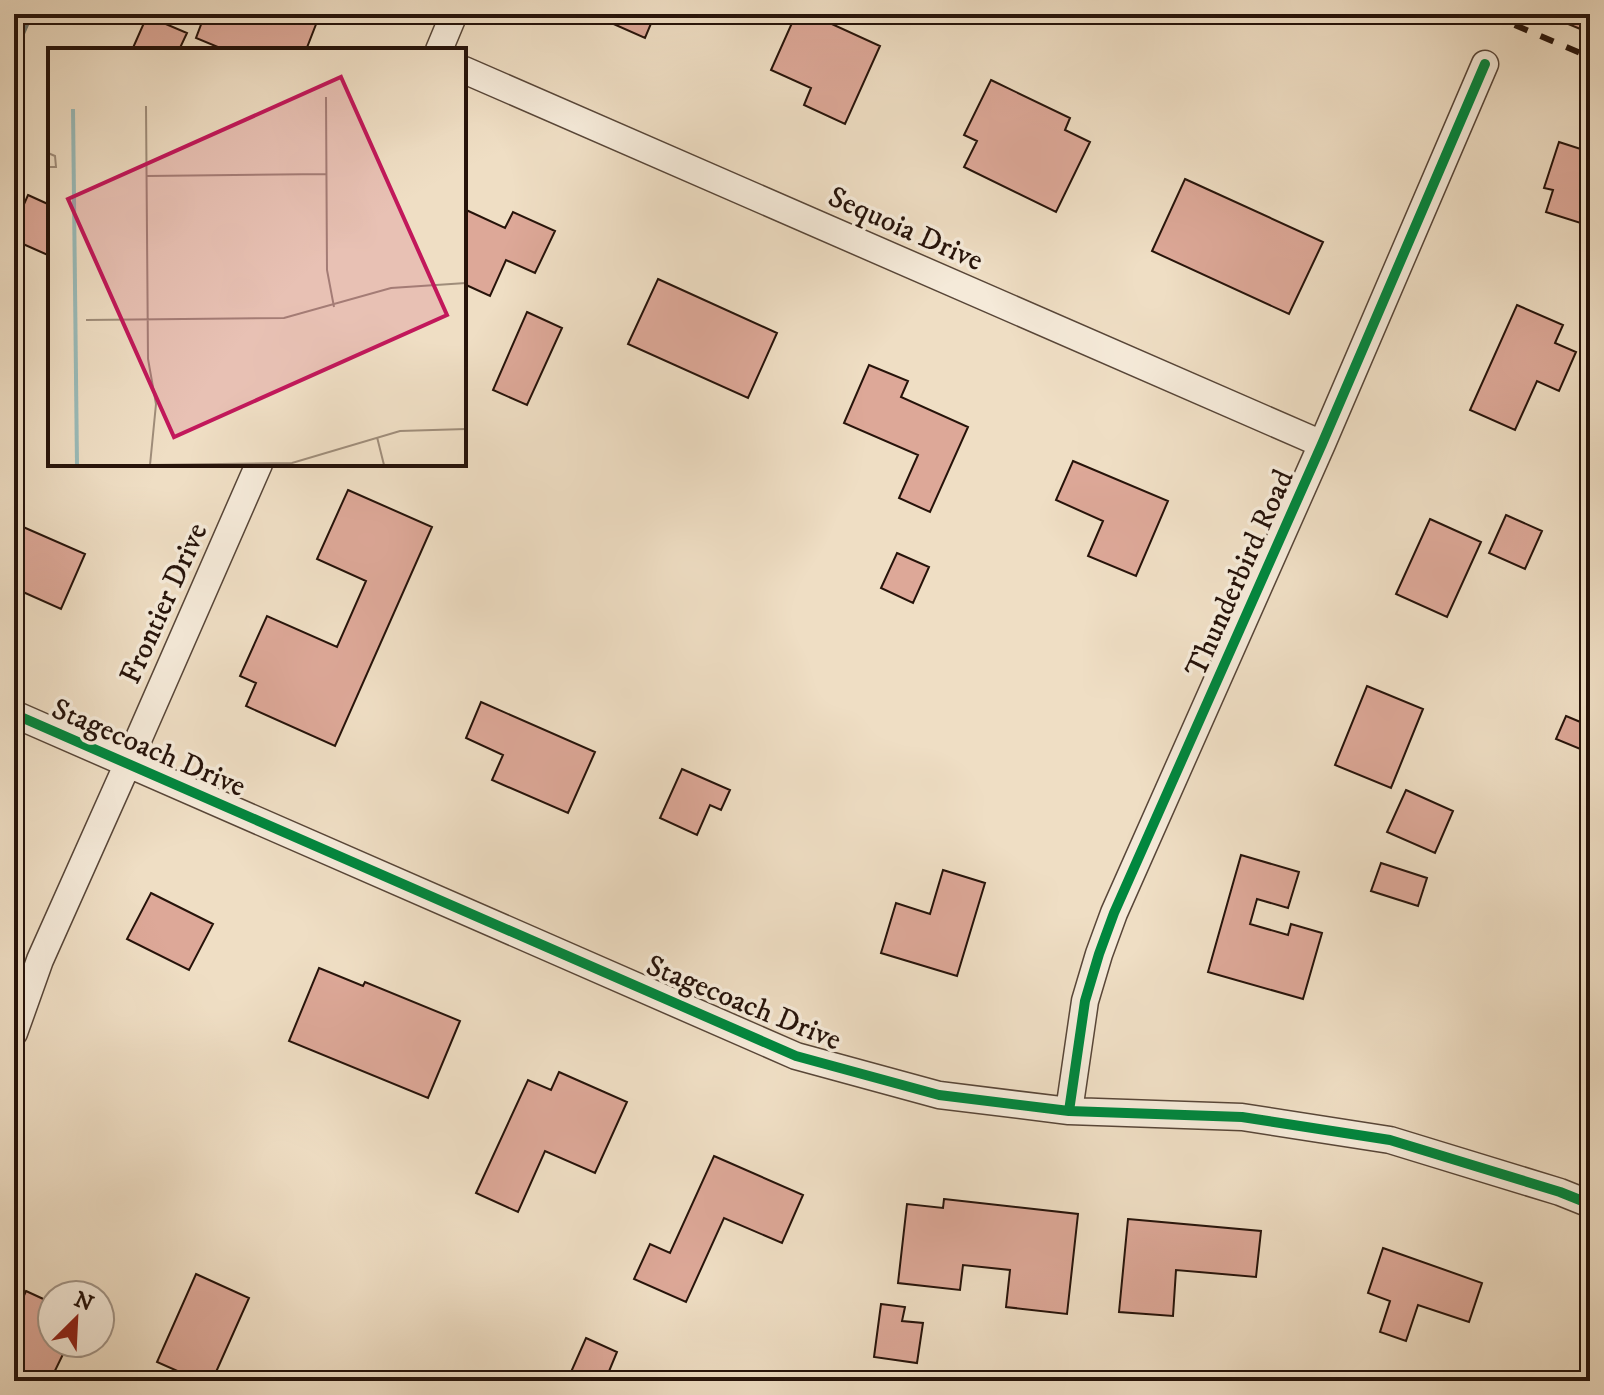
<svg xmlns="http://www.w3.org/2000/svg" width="1604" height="1395" font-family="'IM FELL DW Pica',serif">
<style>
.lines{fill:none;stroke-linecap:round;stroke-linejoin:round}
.stream{stroke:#6c7873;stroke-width:9}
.building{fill:#dda898;stroke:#26130a;stroke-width:2}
.minor-casing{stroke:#584638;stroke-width:29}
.minor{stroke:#f5ead9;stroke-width:26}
.rail{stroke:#26130a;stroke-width:6;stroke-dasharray:14 14;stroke-linecap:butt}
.cycleway-casing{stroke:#f5ead9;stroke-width:15}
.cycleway{stroke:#00873e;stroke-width:10}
.labels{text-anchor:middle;stroke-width:7;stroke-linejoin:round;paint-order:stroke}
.street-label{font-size:30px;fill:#26130a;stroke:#f5ead9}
.inset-river{fill:none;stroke:#9abbb9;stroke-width:4}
.inset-road{fill:none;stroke:#9f8d7a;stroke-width:2}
.view{fill:#c2185b;fill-opacity:0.15;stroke:#c2185b;stroke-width:4}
.inset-edge{fill:none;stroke:#26130a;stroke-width:4}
</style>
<rect width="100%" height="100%" fill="#efdec4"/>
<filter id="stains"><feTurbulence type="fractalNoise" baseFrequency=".0025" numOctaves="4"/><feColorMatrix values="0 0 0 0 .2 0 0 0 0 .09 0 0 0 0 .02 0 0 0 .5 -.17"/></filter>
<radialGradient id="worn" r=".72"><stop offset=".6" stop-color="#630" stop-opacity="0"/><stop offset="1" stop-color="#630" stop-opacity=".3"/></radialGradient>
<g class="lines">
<path class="stream" d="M 14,48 L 29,14"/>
</g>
<path class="building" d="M 205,14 L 320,14 L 306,50 L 225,50 L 196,38 Z
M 591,14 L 655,14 L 645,38 Z
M 796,14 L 810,14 L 880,46 L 845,124 L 804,105 L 811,88 L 771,70 Z
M 1544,14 L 1590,14 L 1590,33 Z
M 147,16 L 187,33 L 179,50 L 132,50 Z
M 991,80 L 1070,118 L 1065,130 L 1090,142 L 1056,212 L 964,167 L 977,141 L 964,135 Z
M 1559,142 L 1590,152 L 1590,226 L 1546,212 L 1553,190 L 1544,188 Z
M 1185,179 L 1323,242 L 1289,314 L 1152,251 Z
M 28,195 L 50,205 L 50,256 L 14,240 L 14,227 Z
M 464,209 L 505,228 L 513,212 L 555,231 L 535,273 L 506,260 L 490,296 L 464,284 Z
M 658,279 L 777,333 L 748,398 L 628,344 Z
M 1517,305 L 1563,325 L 1555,343 L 1576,352 L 1559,391 L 1537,381 L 1515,430 L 1470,410 Z
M 527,312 L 562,328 L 527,405 L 493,390 Z
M 869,365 L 908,381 L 901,397 L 968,427 L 930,512 L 899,498 L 918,455 L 844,423 Z
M 1073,461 L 1168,501 L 1136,576 L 1088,556 L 1103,521 L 1056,500 Z
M 348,490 L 432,527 L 335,746 L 246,706 L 256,683 L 240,676 L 267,616 L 337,647 L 366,581 L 317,559 Z
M 1506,515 L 1542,531 L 1525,569 L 1489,553 Z
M 1430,519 L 1481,542 L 1447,617 L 1396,594 Z
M 14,523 L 85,554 L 61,609 L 14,588 Z
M 897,553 L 929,567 L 913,603 L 881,588 Z
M 1367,686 L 1423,709 L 1391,788 L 1335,765 Z
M 481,702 L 595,752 L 568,813 L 492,780 L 503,755 L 466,738 Z
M 1566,716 L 1590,726 L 1590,753 L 1556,739 Z
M 682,769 L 730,790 L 721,810 L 710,805 L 697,835 L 660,818 Z
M 1406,790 L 1453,811 L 1435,853 L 1387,832 Z
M 1241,855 L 1299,872 L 1288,908 L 1257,899 L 1250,924 L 1288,935 L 1291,924 L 1322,933 L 1303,999 L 1208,972 Z
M 1381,863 L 1427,878 L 1418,906 L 1371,891 Z
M 943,870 L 985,883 L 957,976 L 881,953 L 896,903 L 930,914 Z
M 151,893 L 213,924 L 189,970 L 127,939 Z
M 319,968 L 363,986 L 365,982 L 460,1021 L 428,1098 L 289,1041 Z
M 559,1072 L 627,1102 L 595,1173 L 545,1151 L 518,1212 L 476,1193 L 528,1080 L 551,1090 Z
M 714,1156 L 803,1195 L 782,1243 L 724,1218 L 686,1302 L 634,1279 L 650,1244 L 670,1253 Z
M 944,1199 L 1078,1214 L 1067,1314 L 1006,1307 L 1010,1270 L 963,1265 L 960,1290 L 898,1283 L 907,1204 L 943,1208 Z
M 1128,1219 L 1261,1231 L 1256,1277 L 1176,1270 L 1173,1316 L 1119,1312 Z
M 1383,1248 L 1482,1283 L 1469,1322 L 1418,1305 L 1406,1341 L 1380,1332 L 1390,1301 L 1368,1293 Z
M 196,1274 L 249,1298 L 212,1381 L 200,1381 L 157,1362 Z
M 26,1291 L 52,1303 L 52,1343 L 66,1348 L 50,1381 L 14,1381 L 14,1318 Z
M 881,1304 L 905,1307 L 902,1321 L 923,1323 L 917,1363 L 874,1357 Z
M 586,1338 L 617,1352 L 605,1381 L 592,1381 L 571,1372 Z"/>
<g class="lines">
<g class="minor-casing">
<path id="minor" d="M 439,50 L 454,14
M 464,70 L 1322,444
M 14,714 L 796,1056 L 939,1095 L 1069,1111 L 1242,1117 L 1390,1140 L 1560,1192 L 1590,1204
M 14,1033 L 40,960 L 128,763 L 259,464
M 1069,1111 L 1085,1001 L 1099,954 L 1114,913 L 1322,444 L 1485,64"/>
</g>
<use href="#minor" class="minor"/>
<path class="rail" d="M 1489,14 L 1590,57"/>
<g class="cycleway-casing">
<path id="cycleway" d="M 14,714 L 796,1056 L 939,1095 L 1069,1111 L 1242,1117 L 1390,1140 L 1560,1192 L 1590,1204
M 1069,1111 L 1085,1001 L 1099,954 L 1114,913 L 1322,444 L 1485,64"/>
</g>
<use href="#cycleway" class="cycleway"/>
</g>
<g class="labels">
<g class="street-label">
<text transform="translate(906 228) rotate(24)" y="10">Sequoia Drive</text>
<text transform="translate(1239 573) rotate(-66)" y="10">Thunderbird Road</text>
<text transform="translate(163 603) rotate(-66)" y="10">Frontier Drive</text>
<text transform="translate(149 747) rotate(23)" y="10">Stagecoach Drive</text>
<text transform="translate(744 1002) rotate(22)" y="10">Stagecoach Drive</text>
</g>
</g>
<g transform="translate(48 48)">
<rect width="418" height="418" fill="#efdec4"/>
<path class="inset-river" d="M 25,61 L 29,417"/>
<path class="inset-road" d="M 278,49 L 279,222 L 286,259M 98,58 L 100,311 L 108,356 L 102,417M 0,105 L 7,108 L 8,119 L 0,119M 99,128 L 279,126M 38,272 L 236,270 L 343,240 L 418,235M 329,389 L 336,417M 102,417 L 244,415 L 352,383 L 418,381"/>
<path class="view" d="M 293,29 L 399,267 L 126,389 L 20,151 Z"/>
<rect width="418" height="418" class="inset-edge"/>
</g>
<rect width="1604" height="1395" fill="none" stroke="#efdec4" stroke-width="48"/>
<rect x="16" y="16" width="1572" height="1363" fill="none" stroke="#26130a" stroke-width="4"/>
<rect x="24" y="24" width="1556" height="1347" fill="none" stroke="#26130a" stroke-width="2"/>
<g transform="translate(76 1319) rotate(24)"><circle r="38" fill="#f5ead9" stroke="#a29486" stroke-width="2"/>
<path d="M0-6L14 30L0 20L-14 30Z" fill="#8f2418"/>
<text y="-12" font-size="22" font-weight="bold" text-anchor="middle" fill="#26130a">N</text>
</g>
<rect width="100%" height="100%" filter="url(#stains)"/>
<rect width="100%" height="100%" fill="url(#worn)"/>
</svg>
